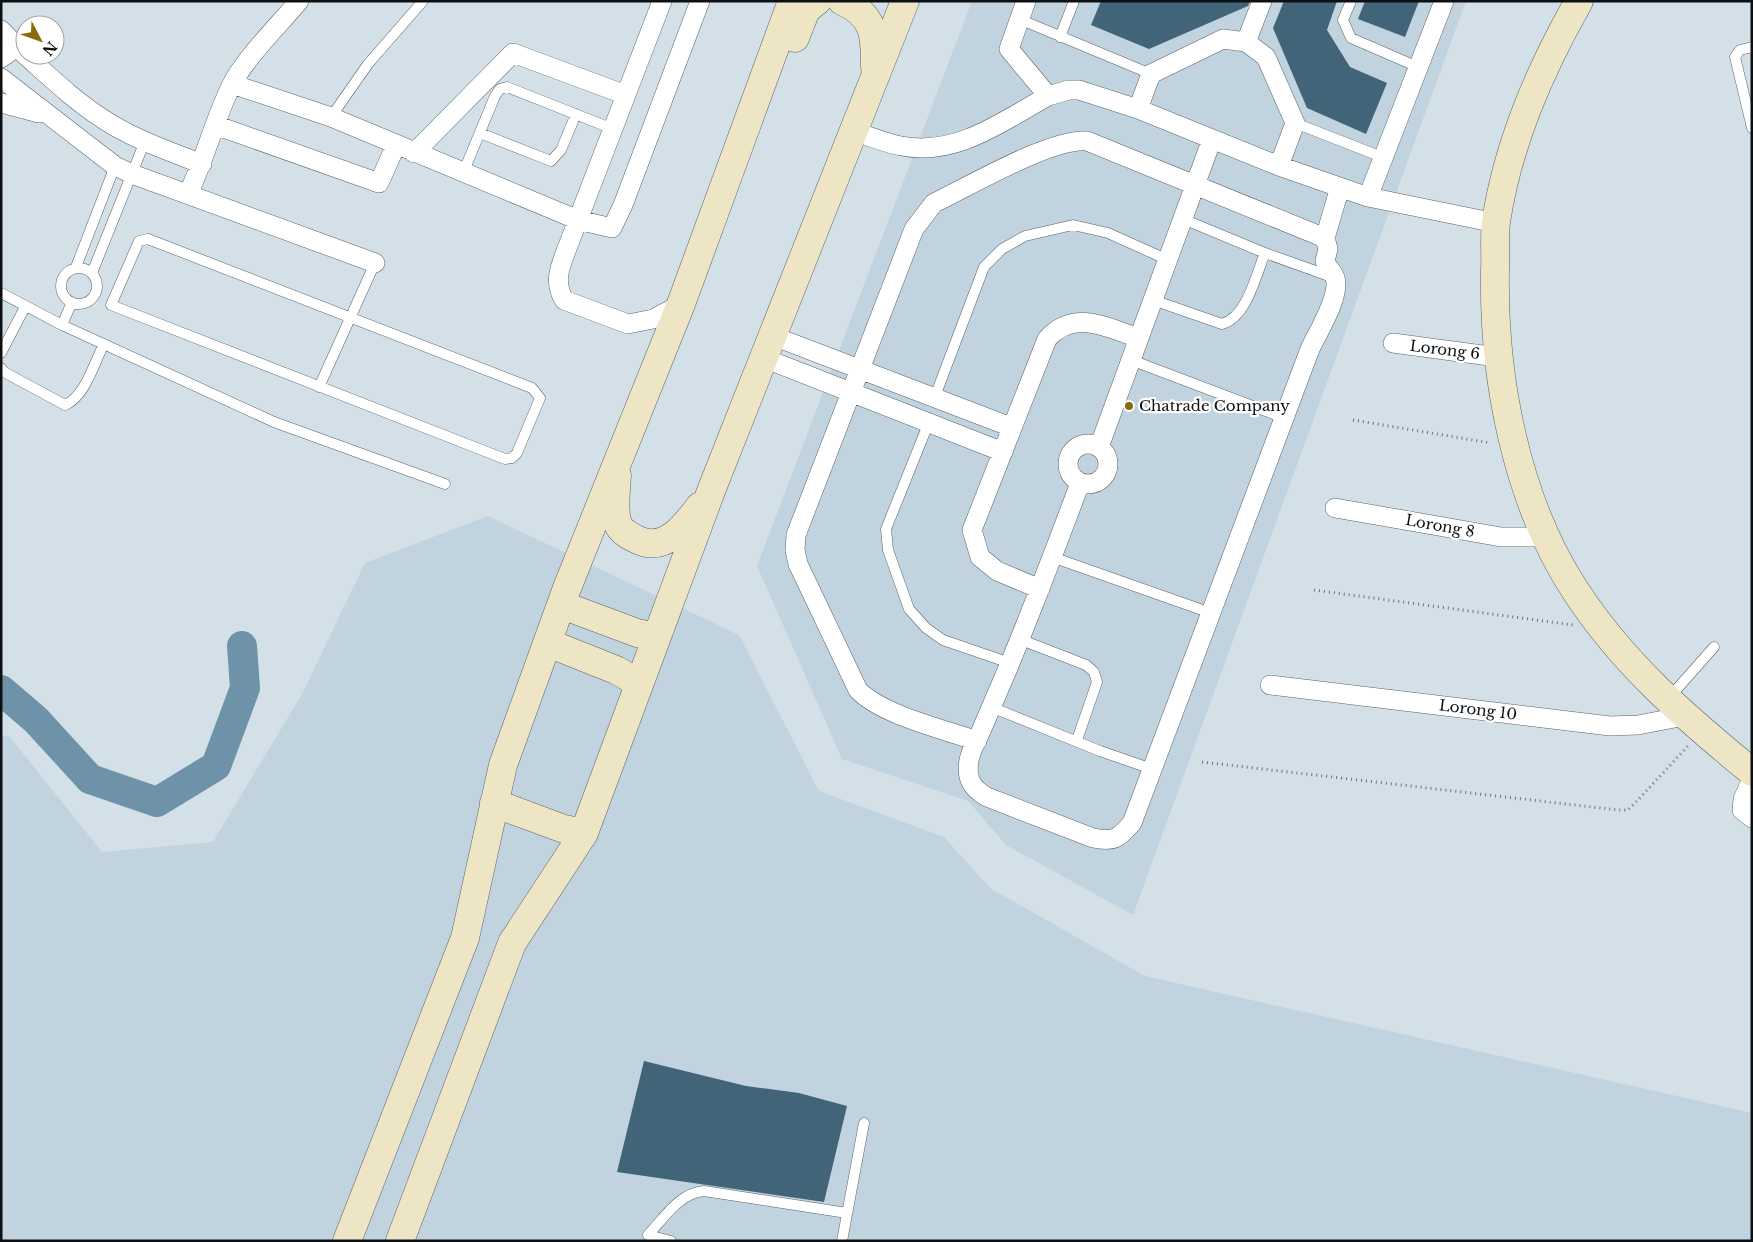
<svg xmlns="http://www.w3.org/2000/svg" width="1753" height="1242" font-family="'Libre Baskerville',serif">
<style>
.built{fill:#c0d3df}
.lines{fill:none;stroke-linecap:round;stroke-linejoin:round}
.river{stroke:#6e93a9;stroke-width:30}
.building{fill:#416479}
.lane-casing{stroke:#586269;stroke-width:11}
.street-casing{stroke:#586269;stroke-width:20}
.secondary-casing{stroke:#586269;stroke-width:29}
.path{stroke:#6b7278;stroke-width:3;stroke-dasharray:1 4;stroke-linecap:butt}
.lane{stroke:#fff;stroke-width:10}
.street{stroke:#fff;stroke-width:19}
.secondary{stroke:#eee5c5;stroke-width:28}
.poi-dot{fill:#876d0b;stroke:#fff;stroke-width:2}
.labels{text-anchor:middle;stroke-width:4.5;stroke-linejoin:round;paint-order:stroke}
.street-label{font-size:15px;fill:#0c1013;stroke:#fff}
.poi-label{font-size:15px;fill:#0c1013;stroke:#fff;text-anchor:start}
</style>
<rect width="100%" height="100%" fill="#d4e0e8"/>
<path class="built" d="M 972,1 L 1466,1 L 1133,915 L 1006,845 L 968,801 L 842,759 L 757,566 Z
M 488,516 L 739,635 L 819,791 L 944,837 L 990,888 L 1145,976 L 1752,1113 L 1752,1241 L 1,1241 L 1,736 L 9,736 L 102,852 L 213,842 L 302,694 L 365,563 Z"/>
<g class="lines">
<path class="river" d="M 1,690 L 36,720 L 90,779 L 157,802 L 216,766 L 245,688 L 242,646"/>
</g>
<path class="building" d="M 1101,1 L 1250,1 L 1248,6 L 1149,49 L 1091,25 Z
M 1284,1 L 1337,1 L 1327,30 L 1350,67 L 1387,83 L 1366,134 L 1307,108 L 1273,28 Z
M 1365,1 L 1419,1 L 1405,37 L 1358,19 Z
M 644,1061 L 746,1086 L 799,1093 L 847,1106 L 824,1202 L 617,1172 Z"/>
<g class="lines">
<g class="lane-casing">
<path id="lane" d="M 1351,1 L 1343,20 L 1351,38 L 1418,67
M 1019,19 L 1151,74
M 1060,37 L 1074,1
M 1752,47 L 1740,50 L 1735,57 L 1752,128
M 331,117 L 368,64 L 423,1
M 1295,123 L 1382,157
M 480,133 L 551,161 L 561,150 L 576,114
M 463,173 L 495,96 L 500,89 L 507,87 L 613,129
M 148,239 L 532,388 L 540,398 L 517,453 L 512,458 L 505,459 L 111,305 L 139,241 Z
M 1265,253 L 1332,277
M 76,267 L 115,166
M61 286a18 18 0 1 1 36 0a18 18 0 1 1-36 0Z
M 92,273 L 145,141
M 1,293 L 62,325 L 72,302
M 1153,300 L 1222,324 C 1247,317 1256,275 1265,253 L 1183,219
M 62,325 L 274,422 L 445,484
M 1,353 L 25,307
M 1131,360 L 1284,418
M 1,368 L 4,372 L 65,405 C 85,397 94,363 104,344
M 319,387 L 375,263
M 934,399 L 984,267 L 1002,249 L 1025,236 L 1073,225 L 1108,233 L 1168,260
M 929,422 L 886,529 L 888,550 L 909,609 L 926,628 L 943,640 L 1010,663
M 1052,557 L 1211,613
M 1019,639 L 1086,665 L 1094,672 L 1097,682 L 1077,740
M 1668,699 L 1714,647
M 991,707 L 1100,751 L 1152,769
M 671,1241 L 648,1235 C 664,1218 679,1193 704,1191 L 847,1213
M 842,1241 L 864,1123"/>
</g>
<g class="street-casing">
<path id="street" d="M 662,1 L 566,251 C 559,269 554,283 564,300 L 628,324 L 653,319 L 681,304
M 1026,1 L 1009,49 L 1048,96 L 1069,90 L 1079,90 L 1138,109 L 1279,166 L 1368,197 L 1496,223
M 1,30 L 25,55
M 1246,42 L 1262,1
M 25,55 C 51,78 75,101 103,119 C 133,139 169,151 202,164
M 1,58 L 17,47
M 1,78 L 115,166 L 132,174 L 375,263
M 232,84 L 331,117 L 578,220 L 612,228 L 623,205 L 700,1
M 1,103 L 39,113
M 1138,109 L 1151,74 L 1223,39 L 1246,42 L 1266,57 L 1295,123 L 1279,166
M 215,125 L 379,183 L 396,145
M 853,131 C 869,136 885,143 901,146 C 956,157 1003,121 1048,96
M 414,153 L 513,53 L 626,95
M 188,194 C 205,159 214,121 231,86 C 245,58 278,26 299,1
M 1368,197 L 1444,1
M 1325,238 L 1340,187
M 773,336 L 1011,427
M 1393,343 L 1497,357
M 764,358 L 1003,452
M1068 464a20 20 0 1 1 40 0a20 20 0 1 1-40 0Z
M 1099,447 L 1212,139
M 1335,508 L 1501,537 L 1533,537 L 1545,535
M 1040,589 L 997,571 L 980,557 L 972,530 L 1047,339 C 1074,309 1105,327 1139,338
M 1270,685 L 1610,726 L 1638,725 L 1685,716
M 977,741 C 943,729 882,715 858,690 L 798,564 L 795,550 L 796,535 L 914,229 L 934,203 C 970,186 1051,138 1087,141 L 1325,238 L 1328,249 L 1325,261 C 1327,268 1333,271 1335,278 C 1341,295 1318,332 1310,349 L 1132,823 C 1118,839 1114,842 1093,838 L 987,797 C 971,788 966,778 969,760 C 971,750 977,740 981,731 C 990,710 999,689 1008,668 C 1033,607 1057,545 1080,483
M 1752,779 L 1743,799 L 1742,810 L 1752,818"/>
</g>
<g class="secondary-casing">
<path id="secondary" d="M 842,1 C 875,15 875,36 875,67
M 1579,1 C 1540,70 1508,143 1496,222 C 1494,238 1496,255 1495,271 C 1493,377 1516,500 1575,590 C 1622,663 1686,718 1752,772
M 795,38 L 806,10 L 817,1
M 617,476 C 616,489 613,515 619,526 C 623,533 632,537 638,540 C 665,553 685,526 700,506
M 562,605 L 637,633 L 656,637
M 548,643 L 616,670 L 639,683
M 494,803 L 564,829 L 584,833
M 347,1241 L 465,938 L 503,765 L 567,588 L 681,304 L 792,1
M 400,1241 L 512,943 L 584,833 L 711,491 L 905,1"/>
</g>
<path class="path" d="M 1353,420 L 1491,443
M 1314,590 L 1573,625
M 1202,762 L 1618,810 L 1628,810 L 1637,801 L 1688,746"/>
<use href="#lane" class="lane"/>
<use href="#street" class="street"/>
<use href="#secondary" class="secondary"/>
</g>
<circle class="poi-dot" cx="1129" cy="406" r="5"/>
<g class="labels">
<g class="street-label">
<text transform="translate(1445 350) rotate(7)" y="5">Lorong 6</text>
<text transform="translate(1440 526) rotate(10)" y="5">Lorong 8</text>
<text transform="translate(1478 710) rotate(7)" y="5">Lorong 10</text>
</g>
<g class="poi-label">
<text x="1139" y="411">Chatrade Company</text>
</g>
</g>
<rect width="1753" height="1242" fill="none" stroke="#0c1013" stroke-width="5"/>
<g transform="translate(40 40) rotate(131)"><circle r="24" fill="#ffffff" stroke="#9e9fa1"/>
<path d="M0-4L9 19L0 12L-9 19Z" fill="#876d0b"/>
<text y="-8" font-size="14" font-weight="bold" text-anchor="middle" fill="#0c1013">N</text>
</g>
</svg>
